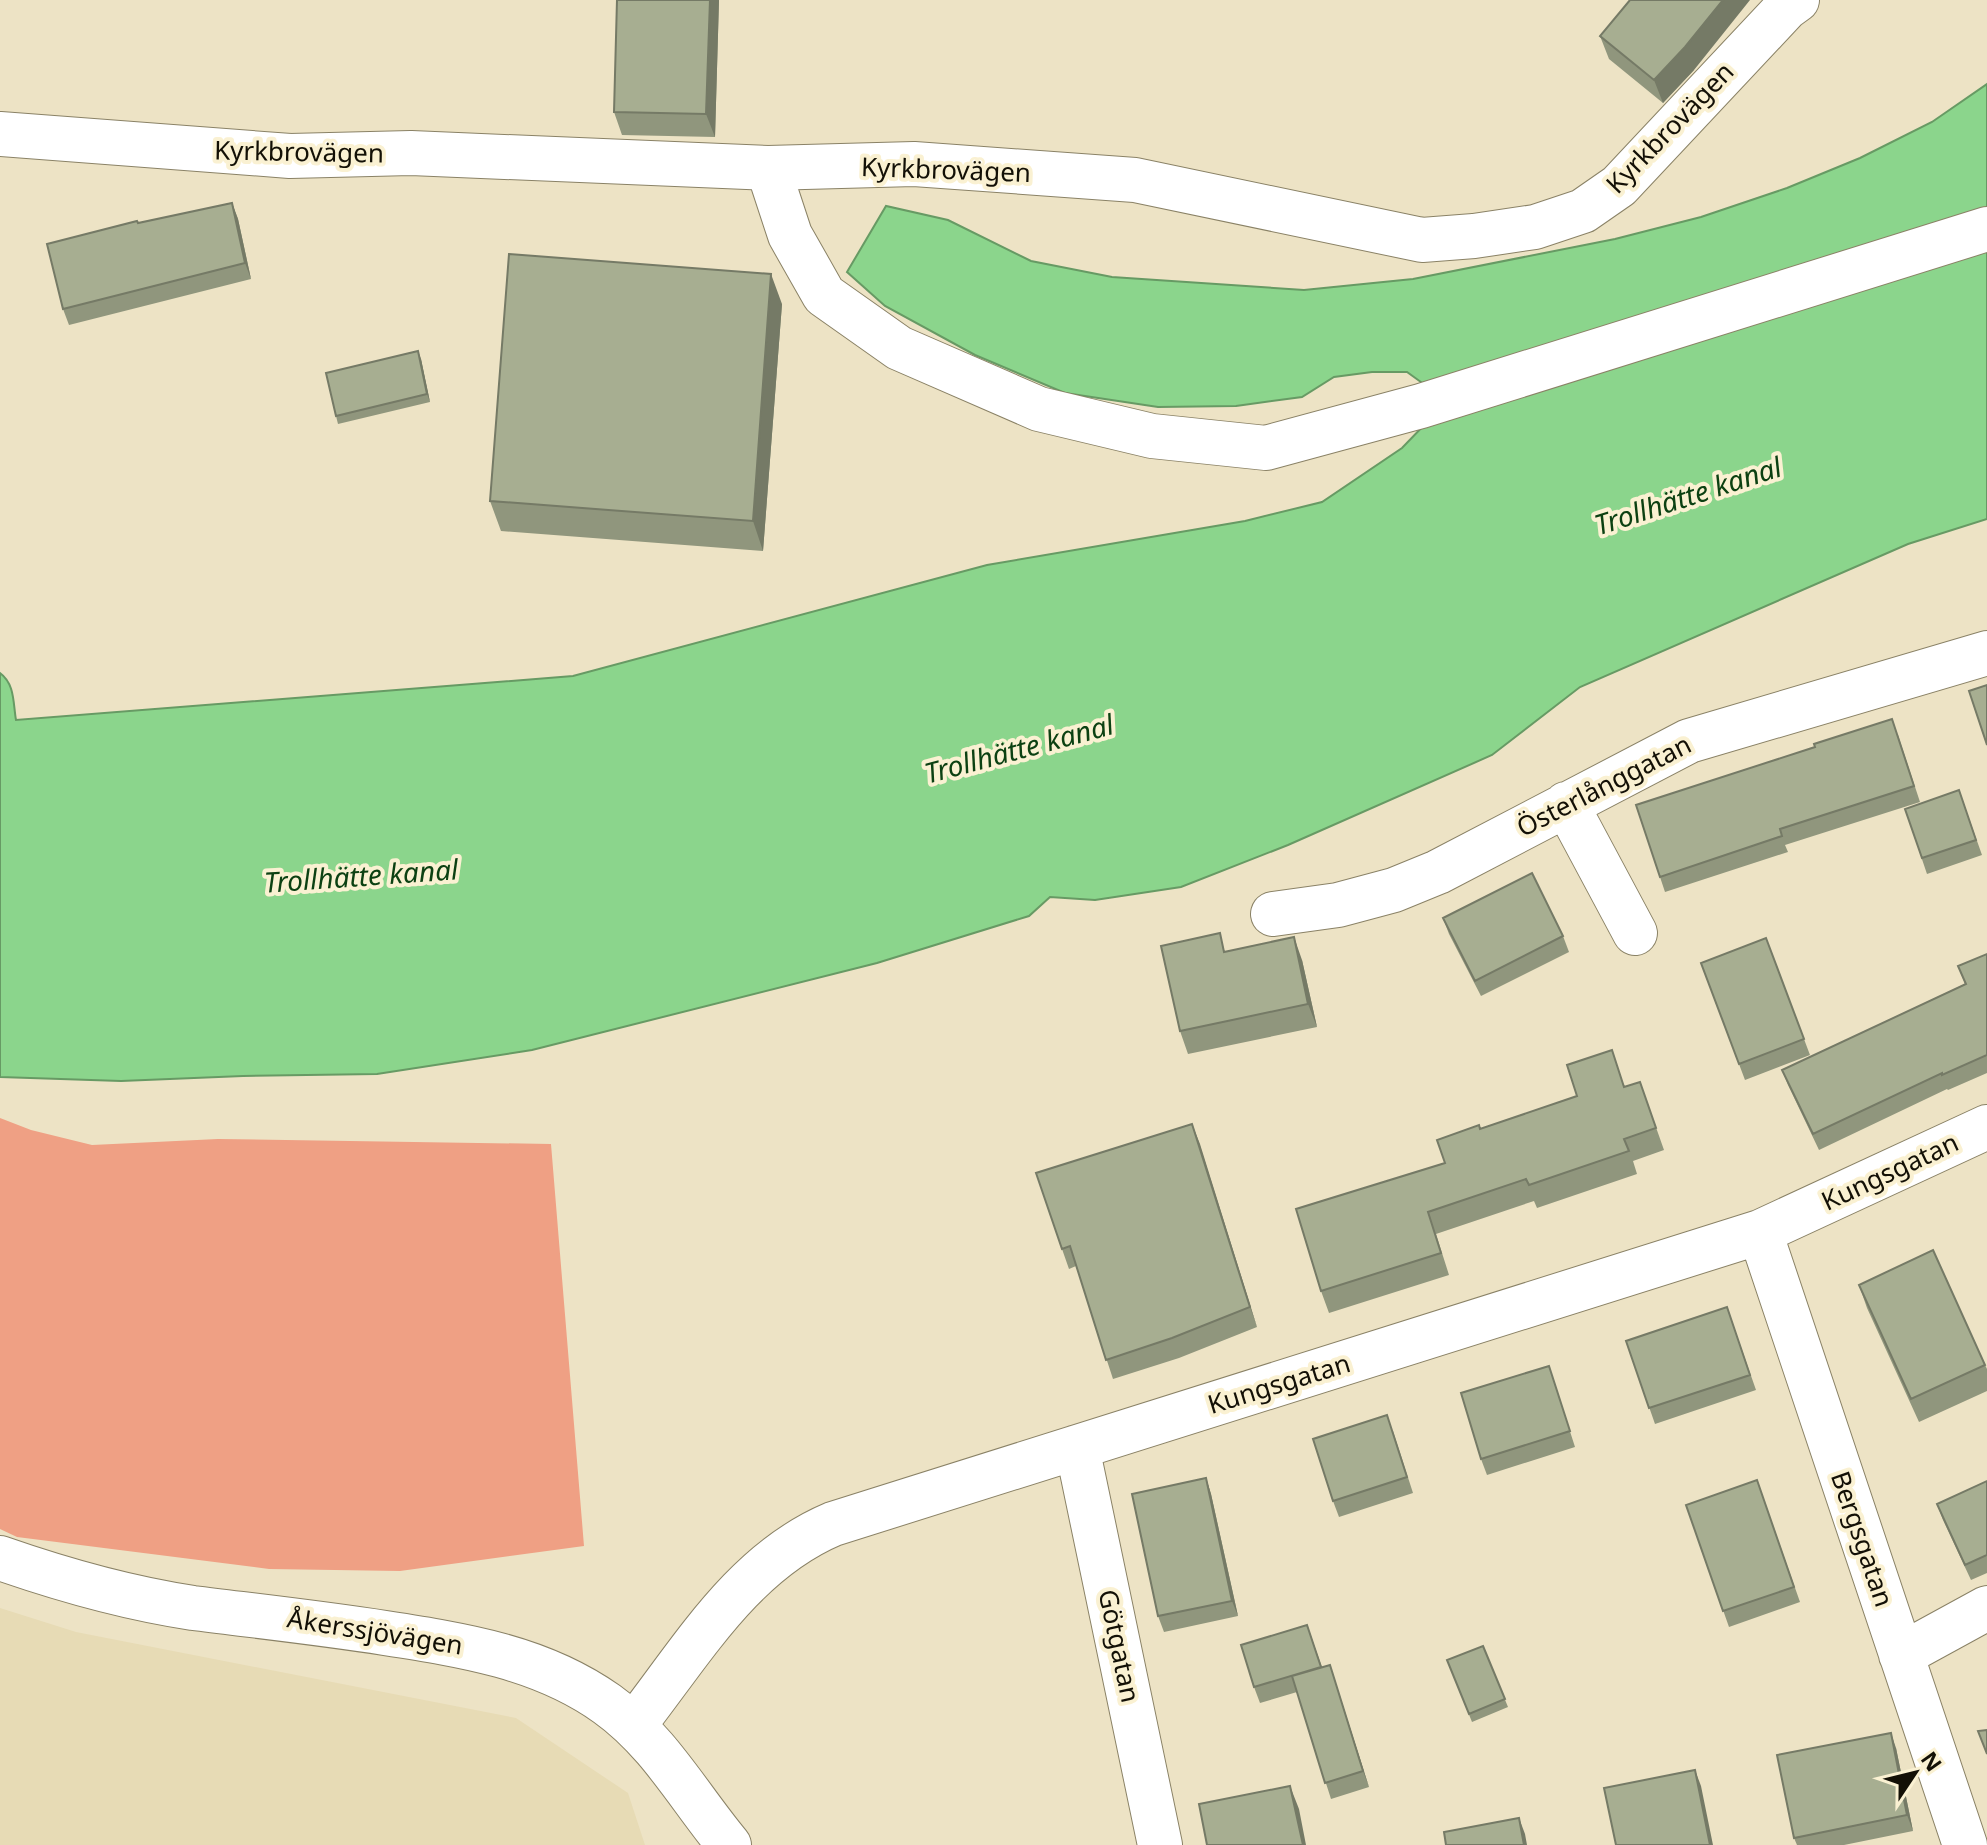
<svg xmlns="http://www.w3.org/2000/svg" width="1987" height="1845" font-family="'Noto Sans',sans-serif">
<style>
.built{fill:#e7dbb5}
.green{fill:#efa084}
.water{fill:#8bd58c;stroke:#679a64;stroke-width:2}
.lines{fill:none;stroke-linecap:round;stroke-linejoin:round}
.minor-casing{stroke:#8a8266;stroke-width:46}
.minor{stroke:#fff;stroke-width:44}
.wall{fill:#90967d}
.shaded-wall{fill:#757a66}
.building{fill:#a7ae91;stroke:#757a66;stroke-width:2}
.labels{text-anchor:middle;stroke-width:8;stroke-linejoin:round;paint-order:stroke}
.street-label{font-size:26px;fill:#131006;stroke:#faf1d2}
.water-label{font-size:28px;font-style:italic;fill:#0c4112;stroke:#faf1d2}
</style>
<rect width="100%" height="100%" fill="#ede3c5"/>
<path class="built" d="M 0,1608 L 76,1632 L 516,1718 L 628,1793 L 645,1845 L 0,1845 Z"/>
<path class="green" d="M 0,1118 L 31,1130 L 92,1145 L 218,1139 L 551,1144 L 584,1546 L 400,1571 L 269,1569 L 17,1537 L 0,1529 Z"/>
<path class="water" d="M 1987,84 L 1987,215 L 1425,385 L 1407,372 L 1372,372 L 1334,377 L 1302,397 L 1236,406 L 1158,407 L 1065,393 L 975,355 L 885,306 L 847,272 L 886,206 L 948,220 L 1031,261 L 1112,277 L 1304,290 L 1413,279 L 1615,239 L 1701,217 L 1787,188 L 1860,158 L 1932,122 Z
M 1987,246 L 1987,519 L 1908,544 L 1580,687 L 1492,755 L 1288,845 L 1181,887 L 1095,900 L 1050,897 L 1029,916 L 877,963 L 532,1050 L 377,1074 L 243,1076 L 121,1081 L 0,1077 L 0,673 C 15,684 13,703 16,720 L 573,676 L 987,565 L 1245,521 L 1322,502 L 1402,448 L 1432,417 Z"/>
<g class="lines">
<g class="minor-casing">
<path id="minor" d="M 0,134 L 290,156 L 411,153 L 768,168 L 914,164 L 1135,180 L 1422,240 L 1474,236 L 1535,227 L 1583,211 L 1619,186 L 1786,8 L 1797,0
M 768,168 L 790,235 L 824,295 L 899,348 L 1039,409 L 1152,436 L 1266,448 L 1421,406 L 1987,229
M 1566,804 L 1635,933
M 1273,914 L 1338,905 L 1394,890 L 1438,872 L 1689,741 L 1987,653
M 1760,1232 L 1965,1845
M 1077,1447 L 1160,1845
M 0,1558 C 63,1580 127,1598 193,1608 C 257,1616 321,1623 385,1633 C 463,1645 541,1657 607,1704 C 659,1741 689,1797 729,1845
M 1901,1655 L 1987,1608
M 634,1725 C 692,1651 743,1562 833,1524 L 1760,1232 L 1987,1127"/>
</g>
<use href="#minor" class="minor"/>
</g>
<path class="wall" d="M 719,0 L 715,137 L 622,135 L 614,112 Z
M 1600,36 L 1694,70 L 1663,103 L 1609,59 Z
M 232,203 L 238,219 L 251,279 L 69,325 L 63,309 L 138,223 Z
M 782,304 L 763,551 L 501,531 L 490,501 Z
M 421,359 L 430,402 L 338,424 L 336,416 Z
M 1898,735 L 1920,802 L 1785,845 L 1788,852 L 1665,892 L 1660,877 Z
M 1959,790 L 1982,855 L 1927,874 L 1905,809 Z
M 1443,918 L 1563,936 L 1569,952 L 1481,996 L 1449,934 Z
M 1766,938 L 1810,1055 L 1745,1080 L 1701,963 Z
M 1227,951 L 1302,960 L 1317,1027 L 1188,1054 L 1180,1031 Z
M 1987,954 L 1987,1073 L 1948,1090 L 1947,1089 L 1819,1150 L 1788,1085 L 1782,1070 L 1965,984 L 1958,966 Z
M 1640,1082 L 1664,1150 L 1633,1161 L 1637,1174 L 1537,1208 L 1534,1201 L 1436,1234 L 1449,1275 L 1329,1313 L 1321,1291 L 1445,1163 L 1625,1087 Z
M 1192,1124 L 1257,1327 L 1179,1358 L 1113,1379 L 1076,1266 L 1069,1269 L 1062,1249 Z
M 1859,1285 L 1985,1365 L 1987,1369 L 1987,1391 L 1919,1422 L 1867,1308 Z
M 1727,1307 L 1756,1390 L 1655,1424 L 1626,1341 Z
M 1549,1366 L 1575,1447 L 1487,1475 L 1481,1459 Z
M 1393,1431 L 1413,1493 L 1339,1517 L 1333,1501 Z
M 1206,1478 L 1211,1494 L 1238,1616 L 1164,1632 L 1158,1616 Z
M 1757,1480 L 1800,1602 L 1729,1627 L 1686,1505 Z
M 1987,1481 L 1987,1573 L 1971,1580 L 1943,1520 L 1937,1504 Z
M 1307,1625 L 1322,1667 L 1330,1665 L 1369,1787 L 1331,1799 L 1297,1692 L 1260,1703 L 1254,1687 Z
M 1483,1646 L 1508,1707 L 1472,1722 L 1447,1660 Z
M 1896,1748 L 1913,1831 L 1844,1845 L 1797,1845 L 1794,1838 Z"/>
<path class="shaded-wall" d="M 710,0 L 719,0 L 715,137 L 706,114 Z
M 1723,0 L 1750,0 L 1694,70 L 1663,103 L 1654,80 Z
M 232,203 L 238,219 L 251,279 L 245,263 Z
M 771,274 L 782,304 L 763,551 L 753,521 Z
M 418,351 L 421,359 L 430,402 L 427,394 Z
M 1294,937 L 1302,960 L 1317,1027 L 1308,1004 Z
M 1192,1124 L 1200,1144 L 1257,1327 L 1250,1307 Z
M 1206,1478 L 1211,1494 L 1238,1616 L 1232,1601 Z
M 1330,1665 L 1335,1681 L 1369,1787 L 1363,1771 Z
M 1891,1733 L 1896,1748 L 1913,1831 L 1907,1815 Z
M 1695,1770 L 1701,1786 L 1713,1845 L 1710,1845 Z
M 1290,1786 L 1299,1809 L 1306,1845 L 1303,1845 Z
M 1519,1818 L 1525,1834 L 1527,1845 L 1524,1845 Z"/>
<path class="building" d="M 617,0 L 710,0 L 706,114 L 614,112 Z
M 1630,0 L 1723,0 L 1685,47 L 1654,80 L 1600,36 Z
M 232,203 L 245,263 L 63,309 L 47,244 L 137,221 L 138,223 Z
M 509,254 L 771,274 L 753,521 L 490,501 Z
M 418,351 L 427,394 L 336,416 L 326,373 Z
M 1987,685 L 1987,745 L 1969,691 Z
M 1892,719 L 1914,786 L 1780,829 L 1782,836 L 1660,877 L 1636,805 L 1815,747 L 1814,744 Z
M 1959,790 L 1976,840 L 1922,858 L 1905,809 Z
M 1532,873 L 1563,936 L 1475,981 L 1443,918 Z
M 1220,933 L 1224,952 L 1294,937 L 1308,1004 L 1180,1031 L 1161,946 Z
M 1766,938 L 1804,1039 L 1739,1064 L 1701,963 Z
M 1987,954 L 1987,1055 L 1942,1075 L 1942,1073 L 1813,1134 L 1782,1070 L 1966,984 L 1958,966 Z
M 1612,1050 L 1624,1087 L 1640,1082 L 1656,1128 L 1624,1139 L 1629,1151 L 1529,1185 L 1526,1179 L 1428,1212 L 1441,1253 L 1321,1291 L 1296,1209 L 1445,1163 L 1437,1140 L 1479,1125 L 1480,1129 L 1577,1096 L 1567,1065 Z
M 1192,1124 L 1250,1307 L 1172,1338 L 1106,1360 L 1070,1246 L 1062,1249 L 1036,1173 Z
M 1933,1250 L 1985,1365 L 1911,1399 L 1859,1285 Z
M 1727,1307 L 1750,1375 L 1649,1408 L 1626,1341 Z
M 1549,1366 L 1570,1431 L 1481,1459 L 1461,1393 Z
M 1387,1415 L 1407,1477 L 1333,1501 L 1313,1439 Z
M 1206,1478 L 1232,1601 L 1158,1616 L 1132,1494 Z
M 1757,1480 L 1794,1587 L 1723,1611 L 1686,1505 Z
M 1987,1481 L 1987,1555 L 1965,1565 L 1937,1504 Z
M 1307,1625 L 1321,1667 L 1254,1687 L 1241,1645 Z
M 1483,1646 L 1505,1699 L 1469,1714 L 1447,1660 Z
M 1330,1665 L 1363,1771 L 1325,1783 L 1292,1676 Z
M 1987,1730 L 1987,1754 L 1978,1731 Z
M 1891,1733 L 1907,1815 L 1794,1838 L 1777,1755 Z
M 1695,1770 L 1710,1845 L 1616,1845 L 1604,1788 Z
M 1290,1786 L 1303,1845 L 1207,1845 L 1199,1804 Z
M 1519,1818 L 1524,1845 L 1446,1845 L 1444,1832 Z"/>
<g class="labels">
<g class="street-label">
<text transform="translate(1670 128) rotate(-46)" y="9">Kyrkbrovägen</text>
<text transform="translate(299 152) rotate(1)" y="9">Kyrkbrovägen</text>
<text transform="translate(946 170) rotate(2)" y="9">Kyrkbrovägen</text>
<text transform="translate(1604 786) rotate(-27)" y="9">Österlånggatan</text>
<text transform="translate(1890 1172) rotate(-25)" y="9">Kungsgatan</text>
<text transform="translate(1279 1384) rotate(-17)" y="9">Kungsgatan</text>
<text transform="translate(1862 1539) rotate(71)" y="9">Bergsgatan</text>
<text transform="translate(375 1632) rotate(9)" y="9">Åkerssjövägen</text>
<text transform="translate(1119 1646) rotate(78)" y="9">Götgatan</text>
</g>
<g class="water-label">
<text transform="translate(1688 496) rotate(-18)" y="10">Trollhätte kanal</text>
<text transform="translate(1019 749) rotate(-15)" y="10">Trollhätte kanal</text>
<text transform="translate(361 876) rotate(-4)" y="10">Trollhätte kanal</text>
</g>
</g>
<g transform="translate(1915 1773) rotate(55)" stroke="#faf1d2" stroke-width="6" paint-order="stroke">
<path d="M0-6L14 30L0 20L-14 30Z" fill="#131006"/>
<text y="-12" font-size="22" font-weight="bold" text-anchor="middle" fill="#131006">N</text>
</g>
</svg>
